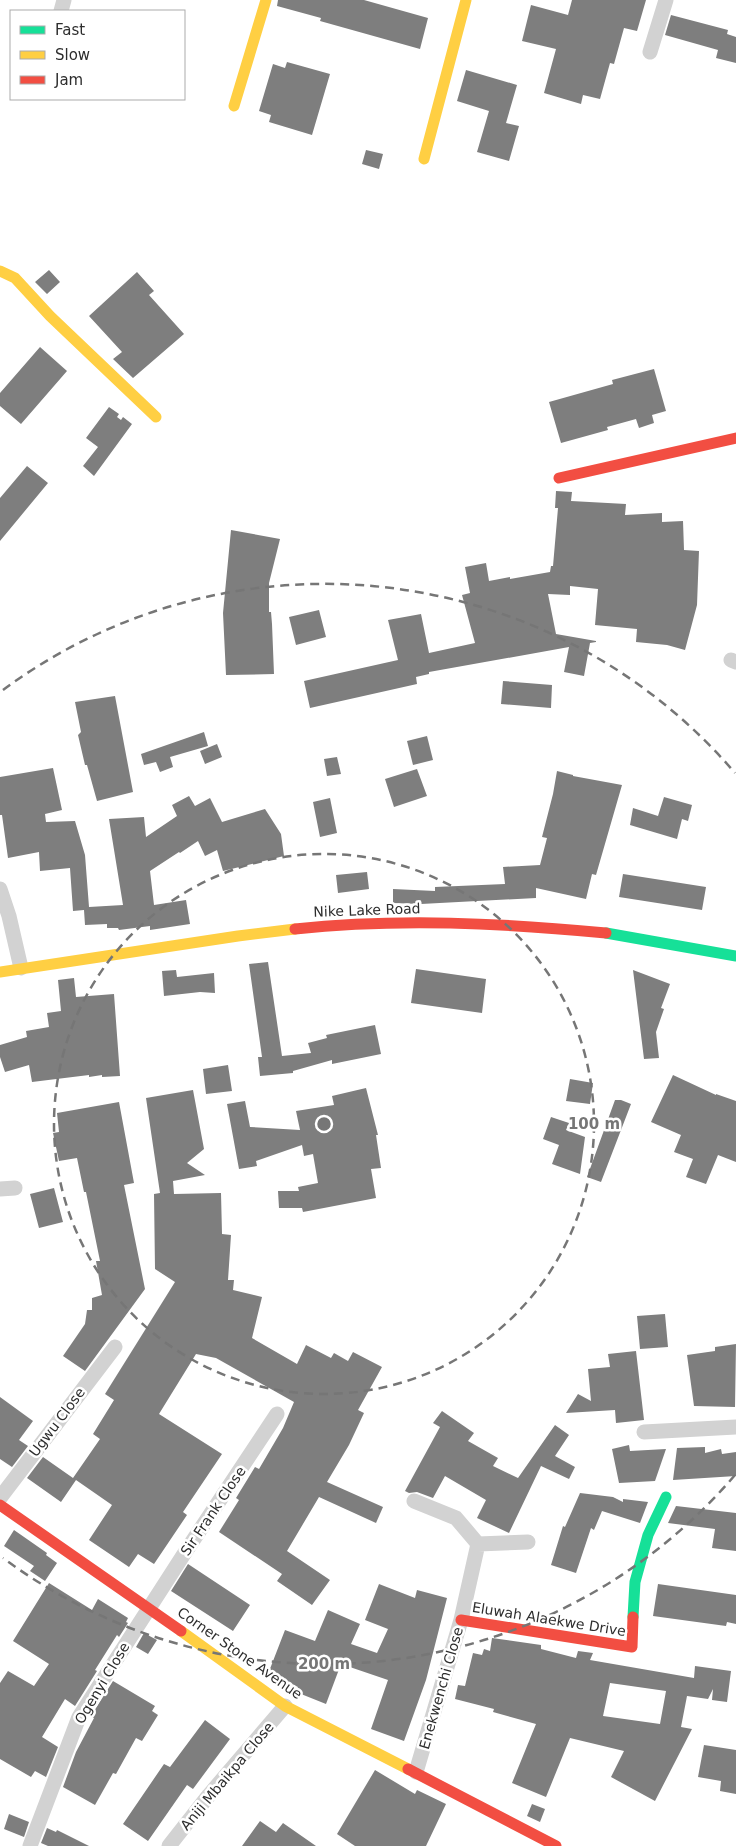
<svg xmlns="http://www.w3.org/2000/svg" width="736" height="1846" font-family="'DejaVu Sans',sans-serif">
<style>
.building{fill:#7e7e7e;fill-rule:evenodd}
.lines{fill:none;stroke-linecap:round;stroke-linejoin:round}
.street{stroke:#d2d2d2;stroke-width:15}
.fast{stroke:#16e098;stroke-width:11}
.slow{stroke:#ffcf43;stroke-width:11}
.jam{stroke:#f24e42;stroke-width:11}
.ring{fill:none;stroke:#767676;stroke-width:2.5;stroke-dasharray:9 6}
.labels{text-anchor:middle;stroke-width:5;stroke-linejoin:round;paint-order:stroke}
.street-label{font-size:14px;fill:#2d2d2d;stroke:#fff}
.centre{fill:#767676;stroke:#fff;stroke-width:2.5}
.ring-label{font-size:15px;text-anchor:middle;font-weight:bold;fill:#767676;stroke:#fff;stroke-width:5;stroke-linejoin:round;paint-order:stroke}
</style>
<rect width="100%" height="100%" fill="#fff"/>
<path class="building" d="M 278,0 L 364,0 L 428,18 L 420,49 L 320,21 L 321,18 L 277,6 Z
M 572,0 L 646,0 L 637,31 L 624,28 L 614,64 L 610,63 L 600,99 L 583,95 L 581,104 L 544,93 L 556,49 L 522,41 L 531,5 L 568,15 Z
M 671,15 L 728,30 L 727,34 L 736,37 L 736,63 L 716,58 L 718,50 L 665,35 Z
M 287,62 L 330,74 L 312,135 L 269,122 L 271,115 L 259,111 L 273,64 L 285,68 Z
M 466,70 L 517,85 L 506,123 L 519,126 L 509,161 L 477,152 L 489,111 L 457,101 Z
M 366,150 L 383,154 L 379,169 L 362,164 Z
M 49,270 L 60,282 L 47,294 L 35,282 Z
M 137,272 L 154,291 L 149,295 L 184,334 L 133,378 L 113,359 L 122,352 L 89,316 Z
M 40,347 L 67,371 L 21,424 L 0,406 L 0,393 Z
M 654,369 L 666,411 L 652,415 L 654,423 L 639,428 L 636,419 L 607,427 L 608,430 L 561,443 L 549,402 L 613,384 L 612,380 Z
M 109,407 L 119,414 L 117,417 L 121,420 L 123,417 L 132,424 L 94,476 L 83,466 L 98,447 L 86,438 Z
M 27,466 L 48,483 L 0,541 L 0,498 Z
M 556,491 L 572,492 L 571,501 L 626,504 L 625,515 L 662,513 L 662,522 L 683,521 L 684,550 L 699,551 L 697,605 L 685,650 L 667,645 L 636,642 L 637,629 L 595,625 L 598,589 L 570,586 L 570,595 L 548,594 L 556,634 L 596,641 L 596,642 L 590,643 L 584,676 L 564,672 L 569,647 L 429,672 L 429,674 L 416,677 L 417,684 L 310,708 L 304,681 L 398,660 L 388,620 L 421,614 L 429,653 L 475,643 L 462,595 L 470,593 L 465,567 L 486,563 L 489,581 L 510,577 L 510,579 L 550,572 L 551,566 L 553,566 L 558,508 L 555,508 Z
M 231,530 L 280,539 L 269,583 L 269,612 L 271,612 L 272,624 L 274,674 L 226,675 L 223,613 Z
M 319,610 L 326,637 L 296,645 L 289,617 Z
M 503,681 L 552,685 L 551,708 L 501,704 Z
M 115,696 L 133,792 L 97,801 L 87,765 L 85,765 L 78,735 L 81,732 L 75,702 Z
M 204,732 L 208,746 L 170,757 L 173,767 L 160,772 L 156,762 L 144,765 L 141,754 Z
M 427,736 L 433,760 L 413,765 L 407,741 Z
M 217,744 L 222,757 L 205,764 L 200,751 Z
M 337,757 L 341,774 L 327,776 L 324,759 Z
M 53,768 L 62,810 L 45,814 L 46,822 L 75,821 L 85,855 L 89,907 L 123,905 L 109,819 L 144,817 L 146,837 L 177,816 L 172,805 L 189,796 L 195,806 L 210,798 L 222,822 L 265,809 L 281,834 L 284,856 L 223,871 L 217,850 L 205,856 L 198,841 L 180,853 L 179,852 L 150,871 L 154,905 L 186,900 L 190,924 L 150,930 L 150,926 L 119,930 L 118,928 L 107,928 L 107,924 L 85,925 L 84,910 L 73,911 L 70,868 L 40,871 L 39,852 L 8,858 L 2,815 L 0,815 L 0,777 Z
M 417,769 L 427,796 L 394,807 L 385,779 Z
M 557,771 L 573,775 L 573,776 L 622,785 L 596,875 L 592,874 L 586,899 L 536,888 L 536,898 L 421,904 L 393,903 L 393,889 L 435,891 L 435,887 L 505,884 L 503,867 L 540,865 L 547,838 L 542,837 L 553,794 Z
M 664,797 L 692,805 L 688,821 L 682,819 L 677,839 L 630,825 L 633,808 L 658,816 Z
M 330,798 L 337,833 L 320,837 L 313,802 Z
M 367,872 L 369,889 L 338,893 L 336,875 Z
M 623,874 L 706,887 L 702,910 L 619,897 Z
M 268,962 L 282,1056 L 311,1053 L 308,1043 L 327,1038 L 326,1035 L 375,1025 L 381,1054 L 332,1064 L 332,1060 L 293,1071 L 293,1073 L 260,1076 L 258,1057 L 262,1057 L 249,964 Z
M 416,969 L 486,979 L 482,1013 L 411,1003 Z
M 176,970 L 177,977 L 214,973 L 215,993 L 200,992 L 164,996 L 162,971 Z
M 633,970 L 670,984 L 661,1008 L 664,1009 L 656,1032 L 659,1058 L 644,1059 Z
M 74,978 L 76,997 L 114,994 L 120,1076 L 102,1077 L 102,1075 L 89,1077 L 89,1075 L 32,1082 L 29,1065 L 5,1072 L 0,1057 L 0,1045 L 27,1037 L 26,1031 L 49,1027 L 47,1013 L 61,1011 L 58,980 Z
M 228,1065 L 232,1091 L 206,1094 L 203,1069 Z
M 673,1075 L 716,1095 L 716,1094 L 736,1101 L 736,1162 L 718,1155 L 706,1184 L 686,1177 L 693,1159 L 674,1152 L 681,1135 L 651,1122 Z
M 570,1079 L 593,1083 L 590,1104 L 566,1101 Z
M 366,1088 L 378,1135 L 376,1135 L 381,1168 L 371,1169 L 376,1198 L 303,1212 L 302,1208 L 279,1208 L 278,1191 L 299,1191 L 298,1187 L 318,1183 L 313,1154 L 304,1156 L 302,1145 L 256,1161 L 257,1166 L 239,1169 L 227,1104 L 245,1101 L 250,1127 L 300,1130 L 296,1111 L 334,1105 L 332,1096 Z
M 193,1090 L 204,1149 L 187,1163 L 205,1175 L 173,1181 L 174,1194 L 221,1193 L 222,1234 L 231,1235 L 228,1280 L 234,1280 L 233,1290 L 262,1297 L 252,1338 L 297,1364 L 306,1345 L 331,1358 L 334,1353 L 348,1361 L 353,1352 L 382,1367 L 358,1410 L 364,1413 L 349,1445 L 327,1482 L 383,1507 L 376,1523 L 319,1497 L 287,1551 L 330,1580 L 312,1605 L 277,1581 L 282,1574 L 219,1532 L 239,1500 L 236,1498 L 255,1467 L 259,1469 L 283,1428 L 294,1402 L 216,1358 L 196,1354 L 159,1414 L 222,1454 L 183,1512 L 187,1515 L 154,1564 L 138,1554 L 129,1567 L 89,1540 L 112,1505 L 76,1480 L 61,1502 L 27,1478 L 43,1457 L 73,1478 L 100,1439 L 93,1434 L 114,1400 L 105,1394 L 175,1282 L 155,1269 L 154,1194 L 160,1193 L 146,1098 Z
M 615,1100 L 621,1100 L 631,1104 L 601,1182 L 587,1177 Z
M 119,1102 L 134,1183 L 124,1185 L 145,1289 L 85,1371 L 63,1356 L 85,1324 L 87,1310 L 92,1310 L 92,1298 L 102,1295 L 96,1261 L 100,1261 L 86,1192 L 84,1192 L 77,1158 L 59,1161 L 53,1133 L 59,1132 L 57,1113 Z
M 551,1117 L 569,1123 L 566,1130 L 585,1137 L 580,1174 L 552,1164 L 559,1145 L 543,1139 Z
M 54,1188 L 63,1222 L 39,1228 L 30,1194 Z
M 665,1314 L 668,1347 L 640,1349 L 637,1316 Z
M 736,1344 L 735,1407 L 694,1406 L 687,1355 L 715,1351 L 715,1347 Z
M 636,1351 L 644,1420 L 616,1423 L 615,1410 L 566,1413 L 578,1394 L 591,1401 L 588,1369 L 610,1367 L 608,1354 Z
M 0,1397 L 33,1421 L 19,1440 L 28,1446 L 12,1467 L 0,1459 Z
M 442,1411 L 474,1433 L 468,1441 L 498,1458 L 493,1466 L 518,1478 L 555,1425 L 569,1435 L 555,1456 L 575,1467 L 569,1479 L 541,1466 L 509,1533 L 477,1518 L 486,1500 L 445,1476 L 433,1498 L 417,1492 L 409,1493 L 405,1491 L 440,1427 L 433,1423 Z
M 629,1445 L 630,1451 L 666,1449 L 655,1481 L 619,1483 L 612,1449 Z
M 705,1447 L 705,1453 L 721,1449 L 722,1454 L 736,1452 L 736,1476 L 673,1480 L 677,1448 Z
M 580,1493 L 613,1497 L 623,1502 L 623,1499 L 648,1502 L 640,1523 L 602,1511 L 594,1530 L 591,1528 L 576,1573 L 551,1565 L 563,1526 L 565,1527 Z
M 676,1506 L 736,1513 L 736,1551 L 712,1548 L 715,1529 L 668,1523 Z
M 14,1530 L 47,1553 L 46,1555 L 57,1563 L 45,1581 L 30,1571 L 34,1566 L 4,1546 Z
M 188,1564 L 250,1605 L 233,1631 L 171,1591 Z
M 49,1583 L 92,1610 L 98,1599 L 128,1618 L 126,1622 L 128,1623 L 119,1637 L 117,1635 L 95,1670 L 97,1671 L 75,1706 L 65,1699 L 42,1737 L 58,1747 L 46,1777 L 35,1771 L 31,1777 L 0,1759 L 0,1683 L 8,1671 L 34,1686 L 49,1664 L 13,1641 Z
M 379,1584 L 415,1598 L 417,1590 L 447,1598 L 426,1680 L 404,1741 L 371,1729 L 388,1680 L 341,1664 L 326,1704 L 296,1692 L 298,1687 L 268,1674 L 285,1630 L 315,1641 L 328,1610 L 360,1624 L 351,1644 L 377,1653 L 388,1629 L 365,1620 Z
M 658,1584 L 736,1595 L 736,1624 L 727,1622 L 726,1626 L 653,1616 Z
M 144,1633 L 157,1640 L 148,1654 L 136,1647 Z
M 492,1638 L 541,1645 L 541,1649 L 576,1658 L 578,1651 L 593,1653 L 590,1660 L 694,1678 L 695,1666 L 731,1671 L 727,1702 L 712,1700 L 713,1689 L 708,1699 L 687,1696 L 681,1727 L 692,1729 L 655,1801 L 611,1777 L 624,1751 L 570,1738 L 546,1797 L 512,1783 L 536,1724 L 493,1712 L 494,1709 L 455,1699 L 458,1685 L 465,1686 L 473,1653 L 482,1655 L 484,1649 L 490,1651 ZM 610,1683 L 666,1691 L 660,1724 L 603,1716 Z
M 113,1681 L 155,1706 L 152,1711 L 158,1715 L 142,1741 L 136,1738 L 116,1774 L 113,1773 L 95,1805 L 63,1787 L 76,1752 L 94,1718 L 91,1716 Z
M 205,1720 L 230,1739 L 193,1789 L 187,1785 L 148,1841 L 123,1824 L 164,1764 L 170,1767 Z
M 704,1745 L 736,1750 L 736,1794 L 720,1791 L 721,1781 L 698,1777 Z
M 375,1770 L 415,1794 L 417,1790 L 446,1804 L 426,1846 L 355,1846 L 337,1834 Z
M 532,1804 L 545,1809 L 540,1822 L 527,1816 Z
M 9,1814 L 29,1822 L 24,1837 L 4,1829 Z
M 260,1821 L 276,1832 L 283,1823 L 316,1846 L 242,1846 Z
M 47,1828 L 56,1832 L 57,1830 L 89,1846 L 48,1846 L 41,1843 Z"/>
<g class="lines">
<path class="street" d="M 61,11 L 64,0
M 650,52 L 666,0
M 731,660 L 736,662
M 0,889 L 9,916 L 21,968
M 0,1189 L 15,1188
M 644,1432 L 736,1427
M 0,1498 L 115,1347
M 414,1501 L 456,1518 L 478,1544 L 461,1620 L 416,1772
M 478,1544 L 528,1542
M 30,1846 L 79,1717 L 184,1554 L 277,1414
M 169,1846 L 209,1795 L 285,1706"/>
<path class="fast" d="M 606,933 L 736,956
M 633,1617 L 635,1582 L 648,1535 L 666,1497"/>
<path class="slow" d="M 234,106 L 266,0
M 424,159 L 466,0
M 0,271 L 15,278 L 50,316 L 156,417
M 0,972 L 238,936 L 295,929
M 181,1631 L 285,1706 L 408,1769"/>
<path class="jam" d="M 559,478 L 736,438
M 295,929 C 398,918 503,923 606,933
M 0,1505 L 181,1631
M 461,1620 L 632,1647 L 633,1617
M 408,1769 L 556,1846"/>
</g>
<g class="ring">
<circle cx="324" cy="1124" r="270"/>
<path d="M735 1475A540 540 0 0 1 3 1558M3 690A540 540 0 0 1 735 773"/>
</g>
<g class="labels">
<g class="street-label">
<text transform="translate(367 910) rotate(-2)" y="5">Nike Lake Road</text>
<text transform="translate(57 1422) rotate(-53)" y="5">Ugwu Close</text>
<text transform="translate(213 1511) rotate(-56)" y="5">Sir Frank Close</text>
<text transform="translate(549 1619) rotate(9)" y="5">Eluwah Alaekwe Drive</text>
<text transform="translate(240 1653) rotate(35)" y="5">Corner Stone Avenue</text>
<text transform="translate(102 1683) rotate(-59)" y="5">Ogenyi Close</text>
<text transform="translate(441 1688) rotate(-74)" y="5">Enekwenchi Close</text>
<text transform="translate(227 1776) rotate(-50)" y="5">Aniji Mbaikpa Close</text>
</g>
</g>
<circle cx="324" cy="1124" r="8" class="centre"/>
<g class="ring-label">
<text x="594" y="1129">100 m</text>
<text x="324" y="1669">200 m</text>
</g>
<rect x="10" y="10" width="175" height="90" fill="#ffffff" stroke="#ababab"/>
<rect x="20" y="26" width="25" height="8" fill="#16e098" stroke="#ababab"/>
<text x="55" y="35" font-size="15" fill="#2d2d2d">Fast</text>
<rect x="20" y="51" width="25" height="8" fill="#ffcf43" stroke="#ababab"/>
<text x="55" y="60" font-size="15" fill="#2d2d2d">Slow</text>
<rect x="20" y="76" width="25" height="8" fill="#f24e42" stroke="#ababab"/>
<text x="55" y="85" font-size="15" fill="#2d2d2d">Jam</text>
</svg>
